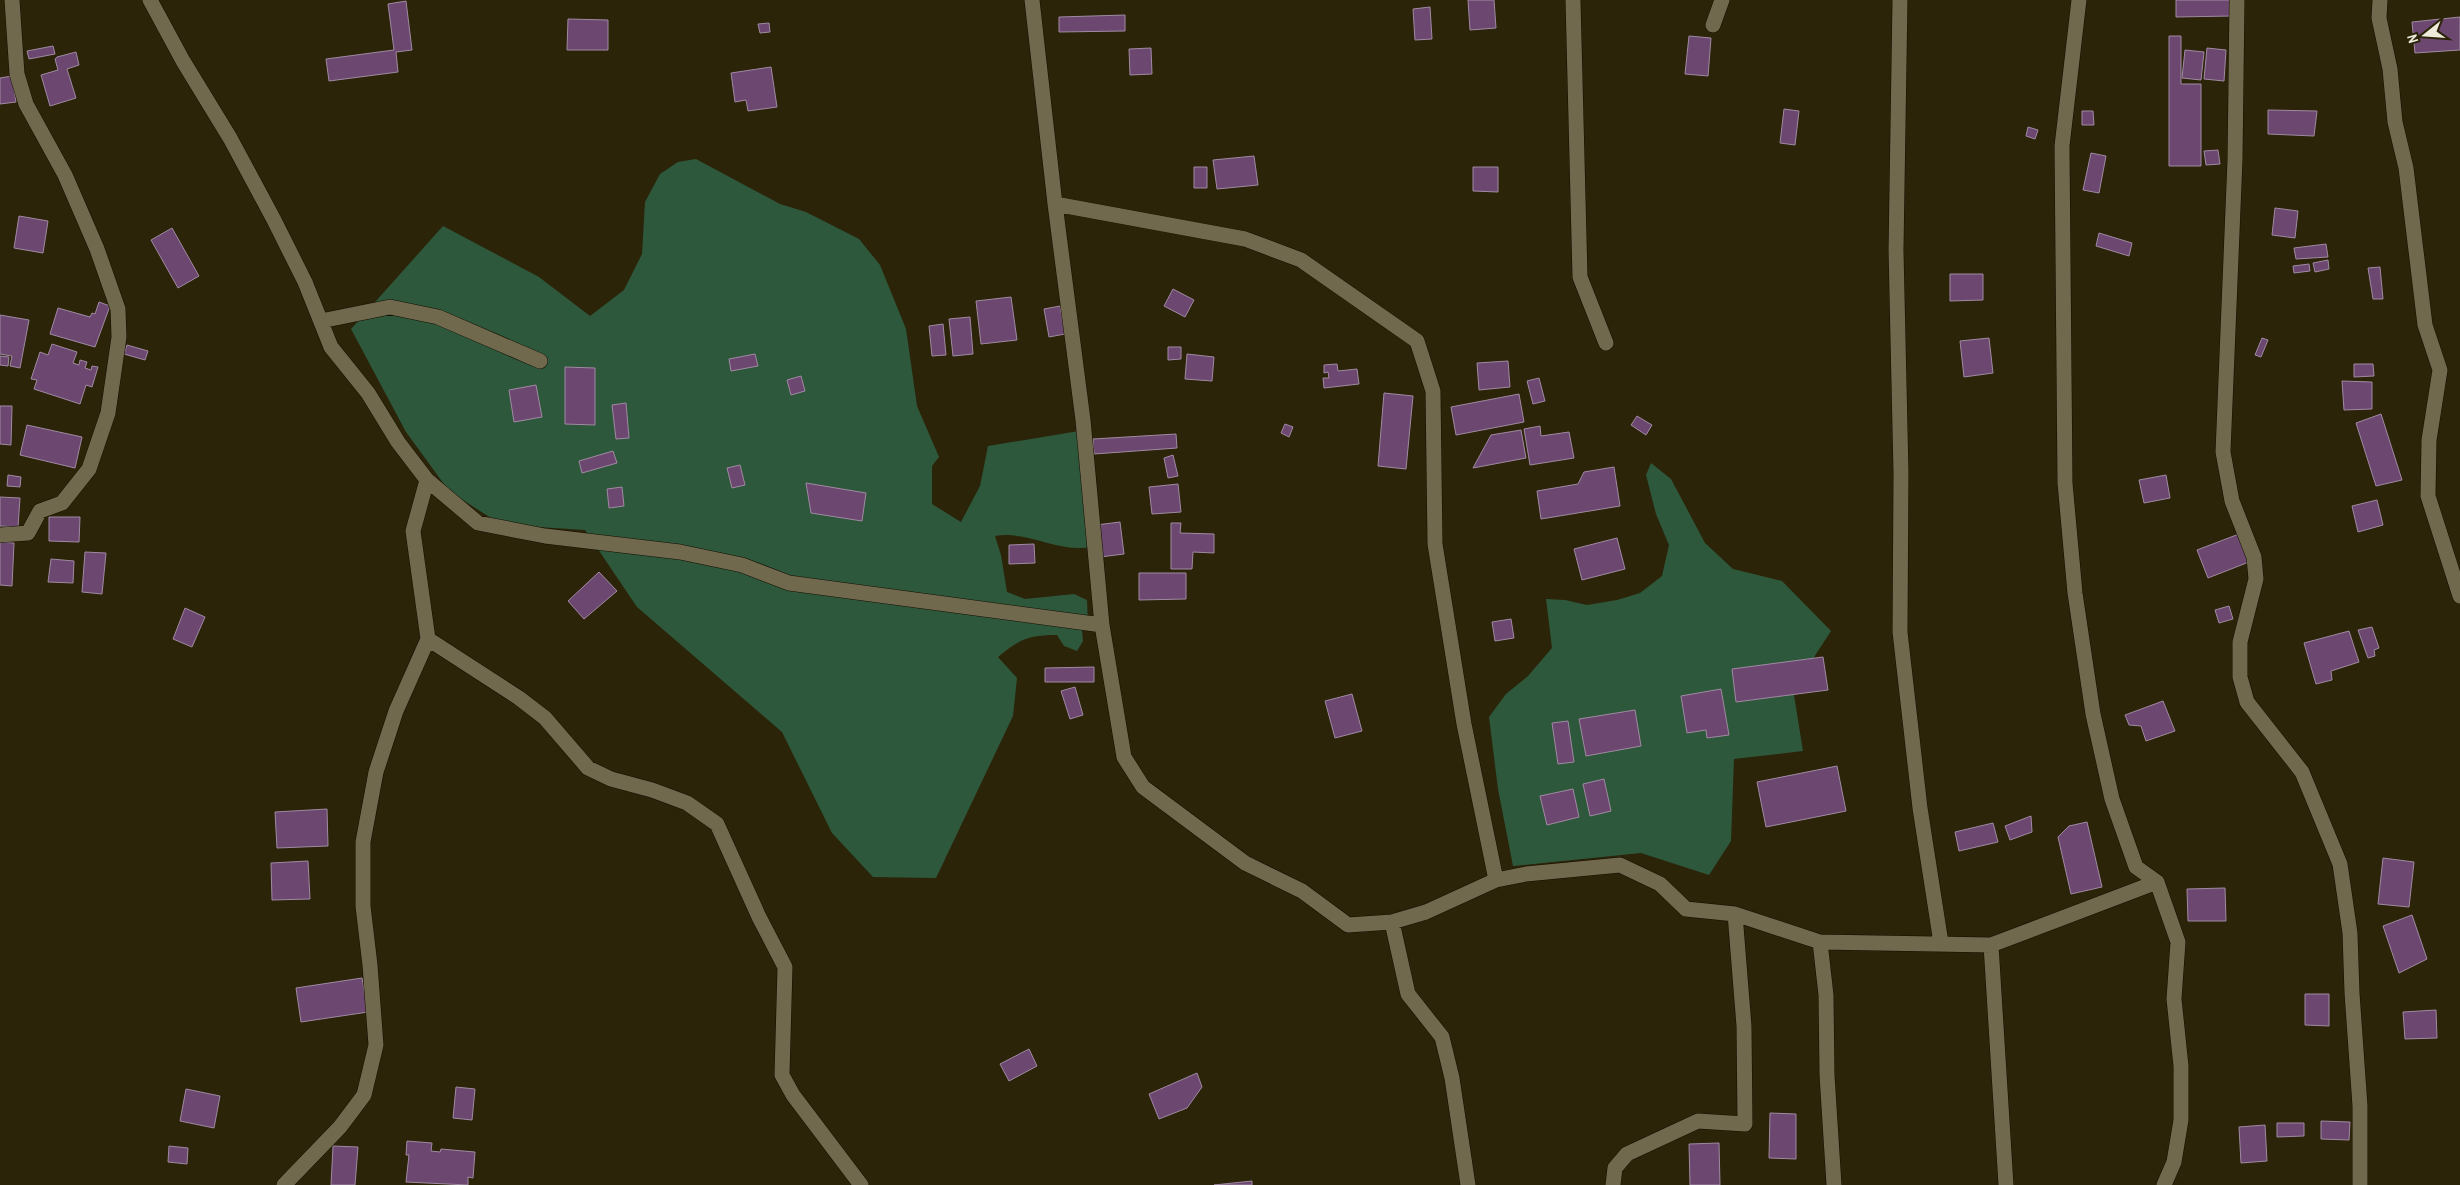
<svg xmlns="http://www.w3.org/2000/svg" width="2460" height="1185" font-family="'Archivo Narrow',sans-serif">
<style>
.green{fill:#2e583c}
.building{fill:#6c4870;stroke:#a08aa2}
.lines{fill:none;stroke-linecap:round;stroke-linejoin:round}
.street-casing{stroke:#130d00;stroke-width:16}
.street{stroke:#70694d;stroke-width:15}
</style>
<rect width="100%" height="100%" fill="#2b2409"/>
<path class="green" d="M 696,159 L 780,204 L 806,212 L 859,239 L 880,265 L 906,329 L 917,406 L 939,457 L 932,466 L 932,504 L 961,522 L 980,486 L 988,446 L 1079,431 L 1091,547 C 1058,553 1027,530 995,536 L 1001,555 L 1007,592 L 1025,599 L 1074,594 L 1087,600 L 1088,626 L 1082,631 L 1083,641 L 1077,651 L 1064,646 L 1057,635 C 1028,635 1020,639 998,657 L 1017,678 L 1013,716 L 936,878 L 873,877 L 832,833 L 782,732 L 637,607 L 585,530 L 538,527 L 494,520 L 449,491 L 406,432 L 351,329 L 443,226 L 539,277 L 590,316 L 624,290 L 642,254 L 645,202 L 660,174 L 678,162 Z
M 1651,463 L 1671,479 L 1705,543 L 1733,569 L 1782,581 L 1831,631 L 1816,654 L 1794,695 L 1803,751 L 1734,759 L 1731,841 L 1709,875 L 1641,853 L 1513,866 L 1498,789 L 1489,717 L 1506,694 L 1528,676 L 1552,648 L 1546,599 L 1565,600 L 1587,605 L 1617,600 L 1640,593 L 1662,576 L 1669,545 L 1656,514 L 1646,475 Z"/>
<path class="building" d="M 1468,0 L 1494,0 L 1496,28 L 1470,30 Z
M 2176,0 L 2231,0 L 2232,16 L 2176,17 Z
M 406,1 L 412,50 L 396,52 L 398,72 L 329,81 L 326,59 L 394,50 L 388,4 Z
M 1430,7 L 1432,39 L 1415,40 L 1413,9 Z
M 1125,15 L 1125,31 L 1059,32 L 1059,17 Z
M 2460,17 L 2460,50 L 2415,53 L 2412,22 Z
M 568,19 L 608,20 L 608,50 L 567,50 Z
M 769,23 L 770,32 L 760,33 L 758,24 Z
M 1689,36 L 1711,38 L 1708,76 L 1685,74 Z
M 2169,36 L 2181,36 L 2181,84 L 2201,84 L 2201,166 L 2169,166 Z
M 53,46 L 55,54 L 29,59 L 27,51 Z
M 1151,48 L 1152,74 L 1130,75 L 1129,49 Z
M 2207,48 L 2226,50 L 2224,81 L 2204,79 Z
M 2185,50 L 2204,52 L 2201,80 L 2182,78 Z
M 76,52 L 79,65 L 67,69 L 76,98 L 50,106 L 41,75 L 58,70 L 55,59 L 57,57 Z
M 771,67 L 777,107 L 748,111 L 746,100 L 735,102 L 731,73 Z
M 12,76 L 16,102 L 0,104 L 0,78 Z
M 1784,109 L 1799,111 L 1795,145 L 1780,143 Z
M 2268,110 L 2317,111 L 2314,136 L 2268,134 Z
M 2082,111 L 2093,111 L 2094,125 L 2082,125 Z
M 2028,127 L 2038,130 L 2035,139 L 2026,136 Z
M 2218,150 L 2220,164 L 2206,165 L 2204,151 Z
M 2091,153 L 2106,156 L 2099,193 L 2083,190 Z
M 1254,156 L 1258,185 L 1217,189 L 1213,160 Z
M 1194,167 L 1207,167 L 1207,188 L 1194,188 Z
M 1473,167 L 1498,167 L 1498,192 L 1473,191 Z
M 2275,208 L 2298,211 L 2295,238 L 2272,235 Z
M 19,216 L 48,221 L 43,253 L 14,248 Z
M 172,228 L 199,276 L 178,288 L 151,240 Z
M 2099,233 L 2132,243 L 2129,256 L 2096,246 Z
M 2326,244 L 2328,257 L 2296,259 L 2294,248 Z
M 2328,260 L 2329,269 L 2315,272 L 2313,263 Z
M 2309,264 L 2310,271 L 2294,273 L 2293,266 Z
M 2380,267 L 2383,299 L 2373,299 L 2368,268 Z
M 1950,274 L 1983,274 L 1983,300 L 1950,301 Z
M 1173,289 L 1194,300 L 1185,317 L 1164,306 Z
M 1011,297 L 1017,340 L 981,344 L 976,301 Z
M 99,302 L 110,306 L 95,347 L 50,334 L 58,308 L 90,317 L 92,313 L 95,314 Z
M 1060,306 L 1065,334 L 1049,337 L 1044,309 Z
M 0,315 L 29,320 L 20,368 L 10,366 L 12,356 L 0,354 Z
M 970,317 L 973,354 L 953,356 L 949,319 Z
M 943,324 L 946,355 L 932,356 L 929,326 Z
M 1989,338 L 1993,373 L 1964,377 L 1960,341 Z
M 2262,338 L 2268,340 L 2261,357 L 2255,355 Z
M 52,344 L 77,352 L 73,363 L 79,365 L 80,360 L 87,362 L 85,368 L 91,370 L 92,366 L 98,367 L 92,387 L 86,385 L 80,404 L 34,389 L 37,380 L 31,379 L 40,352 L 48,355 Z
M 127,345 L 148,351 L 145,360 L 124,354 Z
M 1168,347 L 1181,347 L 1181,359 L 1168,360 Z
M 755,354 L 758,366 L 731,371 L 729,359 Z
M 1187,354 L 1214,357 L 1212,381 L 1185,379 Z
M 0,356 L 9,357 L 8,366 L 0,365 Z
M 1508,361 L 1510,387 L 1479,390 L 1477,363 Z
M 1337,364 L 1338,371 L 1357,369 L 1359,384 L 1324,388 L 1323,378 L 1329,378 L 1328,372 L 1324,373 L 1324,365 Z
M 2354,364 L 2373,364 L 2374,376 L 2354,377 Z
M 565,367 L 595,368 L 595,425 L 565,424 Z
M 801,376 L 805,391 L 791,395 L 787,380 Z
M 1539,378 L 1545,401 L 1533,404 L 1527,381 Z
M 2342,381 L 2372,382 L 2372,409 L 2344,410 Z
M 536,385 L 542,417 L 514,422 L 509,390 Z
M 1384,393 L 1413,396 L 1406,469 L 1378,466 Z
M 1519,394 L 1524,422 L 1456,435 L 1451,407 Z
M 626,403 L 629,438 L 616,439 L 612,405 Z
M 0,406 L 12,406 L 11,445 L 0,444 Z
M 2381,414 L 2402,480 L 2376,486 L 2356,423 Z
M 1637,416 L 1652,425 L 1646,435 L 1631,425 Z
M 1285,424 L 1293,427 L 1289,437 L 1281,433 Z
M 27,425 L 82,437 L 75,468 L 20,455 Z
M 1540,426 L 1541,436 L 1569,432 L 1574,458 L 1530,465 L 1524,429 Z
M 1521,430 L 1526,458 L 1473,468 L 1491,435 Z
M 1176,434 L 1177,448 L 1094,454 L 1093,439 Z
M 613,451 L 617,463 L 582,473 L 579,461 Z
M 1173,455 L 1178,476 L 1168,478 L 1164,458 Z
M 740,465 L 745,485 L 732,488 L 727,468 Z
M 1614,467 L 1620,506 L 1541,519 L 1537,491 L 1578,484 L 1584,472 Z
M 8,475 L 21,477 L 20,487 L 7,486 Z
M 2166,475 L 2170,498 L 2144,503 L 2139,480 Z
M 806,483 L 866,493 L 862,521 L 811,513 Z
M 1178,484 L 1181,512 L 1152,514 L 1149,487 Z
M 622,487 L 624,506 L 609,508 L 607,489 Z
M 0,497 L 20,498 L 18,527 L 0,526 Z
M 2377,500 L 2383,525 L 2358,532 L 2352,506 Z
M 49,517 L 80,517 L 79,542 L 49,541 Z
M 1120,522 L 1124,554 L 1100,557 L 1096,525 Z
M 1171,523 L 1181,523 L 1180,533 L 1214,534 L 1214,553 L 1193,552 L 1192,569 L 1171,569 Z
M 2239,534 L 2249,562 L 2208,578 L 2197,550 Z
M 1617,538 L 1625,569 L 1582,580 L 1574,549 Z
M 0,542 L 14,543 L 12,586 L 0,585 Z
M 1034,544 L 1035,563 L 1009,564 L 1009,545 Z
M 85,552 L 106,553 L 102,594 L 82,592 Z
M 51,559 L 74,561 L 73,583 L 48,582 Z
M 599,572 L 617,591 L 584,619 L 568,601 Z
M 1139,573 L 1186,573 L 1186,599 L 1139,600 Z
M 2229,606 L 2233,619 L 2219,623 L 2215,610 Z
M 185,608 L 205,617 L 192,647 L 173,639 Z
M 1511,619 L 1514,638 L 1495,641 L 1492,622 Z
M 2372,627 L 2379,648 L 2374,650 L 2375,656 L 2368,658 L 2358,630 Z
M 2349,631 L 2359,662 L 2331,671 L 2332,680 L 2316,684 L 2304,643 Z
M 1823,657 L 1828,690 L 1736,702 L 1732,669 Z
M 1094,667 L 1094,682 L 1045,682 L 1045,668 Z
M 1075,687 L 1083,715 L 1070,719 L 1061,691 Z
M 1721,689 L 1729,735 L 1707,738 L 1706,730 L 1687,733 L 1681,696 Z
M 1352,694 L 1362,731 L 1335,738 L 1325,701 Z
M 2163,701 L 2175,731 L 2146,741 L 2141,726 L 2129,725 L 2125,715 Z
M 1635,710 L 1641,746 L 1586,756 L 1579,719 Z
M 1568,721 L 1574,762 L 1558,764 L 1552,723 Z
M 1837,766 L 1846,811 L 1766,827 L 1757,782 Z
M 1604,779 L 1611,811 L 1590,816 L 1583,784 Z
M 1573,789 L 1579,817 L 1547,825 L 1540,796 Z
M 327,809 L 328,846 L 277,848 L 275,812 Z
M 2031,816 L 2032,832 L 2010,840 L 2005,826 Z
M 2087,822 L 2102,887 L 2071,894 L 2058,837 L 2069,826 Z
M 1993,823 L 1998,842 L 1959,851 L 1955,832 Z
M 2383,858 L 2414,862 L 2409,907 L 2378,904 Z
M 308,861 L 310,899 L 272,900 L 271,863 Z
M 2225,888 L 2226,921 L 2188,921 L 2187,889 Z
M 2412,915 L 2427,959 L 2399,973 L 2383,926 Z
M 362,978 L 368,1012 L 301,1022 L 296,988 Z
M 2305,994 L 2329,994 L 2329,1026 L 2305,1025 Z
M 2436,1010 L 2437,1038 L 2405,1039 L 2403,1012 Z
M 1029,1049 L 1037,1066 L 1009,1081 L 1000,1064 Z
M 1197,1073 L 1202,1087 L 1187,1108 L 1159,1119 L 1149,1094 Z
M 456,1087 L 475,1089 L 472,1120 L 453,1118 Z
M 186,1089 L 220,1096 L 214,1128 L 180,1121 Z
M 1770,1113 L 1796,1114 L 1796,1159 L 1769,1158 Z
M 2321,1121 L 2350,1122 L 2349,1140 L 2321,1139 Z
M 2277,1123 L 2304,1123 L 2304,1136 L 2277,1137 Z
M 2265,1125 L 2267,1161 L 2241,1163 L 2239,1127 Z
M 407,1141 L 432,1143 L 431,1151 L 440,1152 L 441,1149 L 475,1152 L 473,1178 L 468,1177 L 468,1185 L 406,1182 L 409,1155 L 406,1155 Z
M 1719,1143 L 1720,1185 L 1690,1185 L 1689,1144 Z
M 169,1146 L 188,1148 L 187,1164 L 168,1162 Z
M 333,1146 L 358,1147 L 355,1185 L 331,1185 Z
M 1252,1181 L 1252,1185 L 1214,1185 Z"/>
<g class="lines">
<g class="street-casing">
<path id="street" d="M 150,0 L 183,61 L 230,138 L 274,220 L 305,282 L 331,347 L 368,393 L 398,442 L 427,480 L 478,523 L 545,536 L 680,552 L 742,565 L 789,583 L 1102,625
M 1032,0 L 1055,204 L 1083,420 L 1102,625 L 1124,757 L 1143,787 L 1245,863 L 1302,891 L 1348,925 L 1392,922 L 1426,912 L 1496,880 L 1526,874 L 1620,865 L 1660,884 L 1686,909 L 1735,914 L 1820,942 L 1991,945 L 2006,1185
M 1573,0 L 1580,277 L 1606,343
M 1900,0 L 1896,250 L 1901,473 L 1900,632 L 1920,808 L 1941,943
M 2237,0 L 2235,160 L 2223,452 L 2232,501 L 2254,557 L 2256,579 L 2240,642 L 2240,677 L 2247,702 L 2302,772 L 2340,864 L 2350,933 L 2352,993 L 2360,1106 L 2360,1185
M 2380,0 L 2379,18 L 2390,69 L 2395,122 L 2406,168 L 2425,325 L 2440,370 L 2429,440 L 2428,496 L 2460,596
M 1713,25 L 1722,0
M 1055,204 L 1245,239 L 1301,260 L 1417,341 L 1433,391 L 1435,544 L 1464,724 L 1496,880
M 321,321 L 390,307 L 438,317 L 540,361
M 0,535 L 28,533 L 40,511 L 62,503 L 89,469 L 108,413 L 119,337 L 118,309 L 97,249 L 65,175 L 26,104 L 17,74 L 12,0
M 428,639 L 519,698 L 545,718 L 588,768 L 611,779 L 652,790 L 687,803 L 717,824 L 759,917 L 785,967 L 782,1075 L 793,1095 L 861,1185
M 2157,882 L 2178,942 L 2174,999 L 2181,1066 L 2181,1120 L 2174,1162 L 2164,1185
M 1392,922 L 1408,994 L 1442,1037 L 1452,1078 L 1468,1185
M 1820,942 L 1826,995 L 1827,1075 L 1834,1185
M 1991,945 L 2157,882 L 2136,867 L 2112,799 L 2093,714 L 2075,593 L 2065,483 L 2062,146 L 2079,0
M 284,1185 L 340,1127 L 364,1095 L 376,1045 L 370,965 L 363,906 L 363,842 L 376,772 L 396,711 L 428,639 L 413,531 L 427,480
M 1613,1185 L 1615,1168 L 1627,1154 L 1698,1121 L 1745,1124 L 1744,1026 L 1735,914"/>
</g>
<use href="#street" class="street"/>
</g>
<g transform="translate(2425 35) rotate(253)" stroke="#2b2409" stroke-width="4" paint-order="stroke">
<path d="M0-4L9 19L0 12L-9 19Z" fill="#efebdb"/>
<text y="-8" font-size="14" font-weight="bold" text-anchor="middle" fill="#efebdb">N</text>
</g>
</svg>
